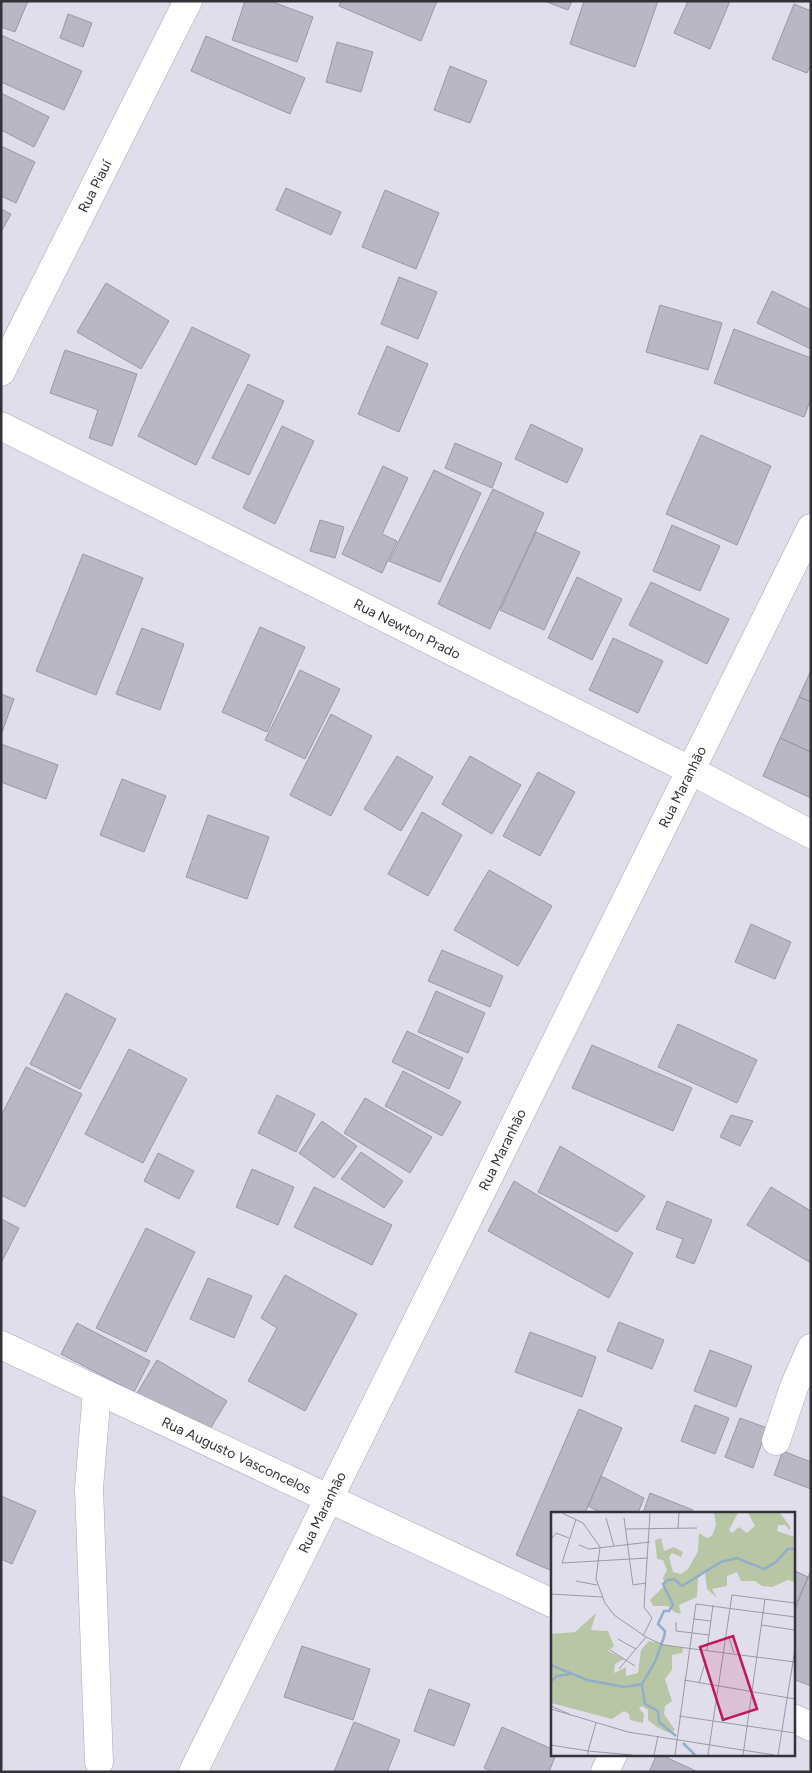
<svg xmlns="http://www.w3.org/2000/svg" width="812" height="1773" font-family="Figtree,sans-serif">
<style>
.building{fill:#b9b7c4;stroke:#9a98a4}
.lines{fill:none;stroke-linecap:round;stroke-linejoin:round}
.minor-casing{stroke:#a9a7b4;stroke-width:29}
.minor{stroke:#fff;stroke-width:28}
.labels{text-anchor:middle;stroke-width:4;stroke-linejoin:round;paint-order:stroke}
.street-label{font-size:14px;fill:#333238;stroke:#e1deec}
.inset-river{fill:none;stroke:#93aeca;stroke-width:2.5}
.inset-road{fill:none;stroke:#9b99a4;stroke-width:1}
.view{fill:#c2185b;fill-opacity:0.15;stroke:#c2185b;stroke-width:2.5}
.inset-edge{fill:none;stroke:#333238;stroke-width:2.5}
</style>
<rect width="100%" height="100%" fill="#e1deec"/>
<path class="building" d="M 1,1 L 28,1 L 15,32 L 1,27 Z
M 245,1 L 270,1 L 313,17 L 297,62 L 232,40 Z
M 341,1 L 437,1 L 421,41 L 339,6 Z
M 544,1 L 572,1 L 568,10 Z
M 584,1 L 658,1 L 635,67 L 570,44 Z
M 688,1 L 730,1 L 710,49 L 674,33 Z
M 794,4 L 811,11 L 811,64 L 807,73 L 772,59 Z
M 68,14 L 92,23 L 83,47 L 60,38 Z
M 1,35 L 82,71 L 64,110 L 1,82 Z
M 206,36 L 305,78 L 290,114 L 191,71 Z
M 337,42 L 373,52 L 361,92 L 326,82 Z
M 450,66 L 487,81 L 470,123 L 434,110 Z
M 1,93 L 49,117 L 34,147 L 1,130 Z
M 1,146 L 35,162 L 16,203 L 1,196 Z
M 286,188 L 341,212 L 331,235 L 276,210 Z
M 385,190 L 439,213 L 416,269 L 362,247 Z
M 1,209 L 11,214 L 1,232 Z
M 399,277 L 437,292 L 418,339 L 381,324 Z
M 106,283 L 169,321 L 141,369 L 77,332 Z
M 772,291 L 811,310 L 811,349 L 757,323 Z
M 660,305 L 722,323 L 708,370 L 646,352 Z
M 192,327 L 250,355 L 196,465 L 138,436 Z
M 734,329 L 811,358 L 811,399 L 804,417 L 714,383 Z
M 387,346 L 428,364 L 399,432 L 358,414 Z
M 65,350 L 137,374 L 112,446 L 89,438 L 98,410 L 50,393 Z
M 248,384 L 284,401 L 249,475 L 212,458 Z
M 531,424 L 583,449 L 567,483 L 515,459 Z
M 282,426 L 314,441 L 275,524 L 243,508 Z
M 701,435 L 771,466 L 737,545 L 666,514 Z
M 455,443 L 502,463 L 492,488 L 445,468 Z
M 383,466 L 408,478 L 382,534 L 397,541 L 382,573 L 342,554 Z
M 434,470 L 481,493 L 440,582 L 389,561 Z
M 493,489 L 544,513 L 490,629 L 438,604 Z
M 320,520 L 344,527 L 335,558 L 310,551 Z
M 672,525 L 720,546 L 700,591 L 653,571 Z
M 536,532 L 580,552 L 544,630 L 500,610 Z
M 83,554 L 143,578 L 96,695 L 36,671 Z
M 577,577 L 622,599 L 592,660 L 548,638 Z
M 651,582 L 729,619 L 707,664 L 629,625 Z
M 260,627 L 305,647 L 267,732 L 222,712 Z
M 142,628 L 184,644 L 160,710 L 116,694 Z
M 613,638 L 663,661 L 638,713 L 589,690 Z
M 300,670 L 340,689 L 305,759 L 265,740 Z
M 811,670 L 811,702 L 799,697 Z
M 1,694 L 14,699 L 1,735 Z
M 799,697 L 811,702 L 811,752 L 780,738 Z
M 331,714 L 372,736 L 331,816 L 290,795 Z
M 780,738 L 811,752 L 811,798 L 763,776 Z
M 1,744 L 58,765 L 46,799 L 1,782 Z
M 397,756 L 433,777 L 401,831 L 364,809 Z
M 470,756 L 521,785 L 492,834 L 442,804 Z
M 538,772 L 575,792 L 540,856 L 503,836 Z
M 122,779 L 166,796 L 144,852 L 100,835 Z
M 422,812 L 462,835 L 428,896 L 388,874 Z
M 208,815 L 269,837 L 247,899 L 186,877 Z
M 489,870 L 552,906 L 518,966 L 454,930 Z
M 751,924 L 791,942 L 775,979 L 735,962 Z
M 442,950 L 503,976 L 490,1007 L 428,981 Z
M 436,991 L 485,1013 L 468,1053 L 418,1032 Z
M 66,993 L 116,1019 L 80,1089 L 30,1064 Z
M 678,1024 L 757,1060 L 737,1103 L 658,1067 Z
M 407,1031 L 463,1058 L 449,1089 L 392,1062 Z
M 592,1045 L 692,1088 L 673,1131 L 572,1088 Z
M 129,1049 L 187,1079 L 143,1163 L 85,1134 Z
M 26,1067 L 82,1094 L 25,1207 L 1,1195 L 1,1116 Z
M 403,1071 L 461,1102 L 442,1136 L 385,1106 Z
M 277,1095 L 315,1114 L 296,1152 L 258,1133 Z
M 365,1098 L 432,1137 L 410,1173 L 344,1133 Z
M 731,1115 L 753,1121 L 740,1146 L 720,1137 Z
M 322,1121 L 357,1146 L 334,1178 L 299,1153 Z
M 560,1146 L 645,1196 L 617,1232 L 538,1192 Z
M 361,1152 L 403,1181 L 384,1208 L 341,1179 Z
M 158,1153 L 194,1171 L 179,1199 L 144,1181 Z
M 252,1169 L 294,1187 L 278,1225 L 236,1207 Z
M 514,1181 L 633,1253 L 609,1298 L 488,1231 Z
M 314,1187 L 392,1225 L 372,1265 L 294,1227 Z
M 771,1187 L 811,1211 L 811,1263 L 747,1225 Z
M 667,1201 L 712,1220 L 694,1264 L 676,1257 L 683,1239 L 656,1229 Z
M 1,1219 L 19,1228 L 1,1263 Z
M 146,1228 L 195,1252 L 146,1352 L 96,1328 Z
M 285,1275 L 357,1314 L 305,1411 L 248,1381 L 277,1328 L 261,1318 Z
M 208,1278 L 252,1296 L 234,1338 L 190,1319 Z
M 619,1322 L 664,1340 L 652,1369 L 607,1351 Z
M 77,1323 L 150,1361 L 134,1392 L 61,1354 Z
M 530,1332 L 596,1357 L 582,1397 L 515,1372 Z
M 710,1350 L 752,1366 L 736,1407 L 694,1391 Z
M 157,1360 L 227,1401 L 207,1434 L 137,1393 Z
M 695,1405 L 729,1418 L 715,1454 L 681,1441 Z
M 579,1409 L 622,1428 L 585,1513 L 552,1513 L 552,1571 L 516,1555 Z
M 740,1418 L 767,1428 L 753,1468 L 725,1457 Z
M 783,1451 L 811,1462 L 811,1489 L 774,1475 Z
M 601,1476 L 644,1498 L 638,1513 L 601,1513 L 588,1506 Z
M 650,1493 L 693,1510 L 692,1513 L 643,1513 Z
M 1,1496 L 36,1511 L 12,1564 L 1,1559 Z
M 793,1570 L 808,1577 L 793,1611 Z
M 811,1570 L 811,1686 L 793,1679 L 793,1614 Z
M 302,1646 L 370,1669 L 353,1720 L 284,1697 Z
M 429,1689 L 470,1704 L 454,1746 L 414,1731 Z
M 354,1722 L 400,1740 L 387,1772 L 334,1772 Z
M 502,1727 L 552,1749 L 552,1754 L 556,1754 L 549,1772 L 493,1772 L 484,1768 Z
M 657,1754 L 659,1754 L 698,1772 L 649,1772 Z"/>
<g class="lines">
<g class="minor-casing">
<g id="minor">
<path id="s1" d="M 1,372 L 188,1"/>
<path id="s2" d="M 1,426 L 690,770 L 811,834"/>
<path id="s3" d="M 1,1345 L 552,1603"/>
<path d="M 97,1391 L 89,1488 L 99,1762"/>
<path d="M 776,1441 L 794,1387 L 811,1348"/>
<path d="M 793,1718 L 811,1727"/>
<path id="s4" d="M 193,1772 L 811,528"/>
<path d="M 605,1772 L 613,1754"/>
</g>
</g>
<use href="#minor" class="minor"/>
</g>
<g class="labels">
<g class="street-label">
<text dy="5" stroke="none"><textPath href="#s1" startOffset="208">Rua Piauí</textPath></text>
<text dy="5" stroke="none"><textPath href="#s2" startOffset="454">Rua Newton Prado</textPath></text>
<text dy="5" stroke="none"><textPath href="#s4" startOffset="1100">Rua Maranhão</textPath></text>
<text dy="5" stroke="none"><textPath href="#s4" startOffset="695">Rua Maranhão</textPath></text>
<text dy="5" stroke="none"><textPath href="#s3" startOffset="260">Rua Augusto Vasconcelos</textPath></text>
<text dy="5" stroke="none"><textPath href="#s4" startOffset="290">Rua Maranhão</textPath></text>
</g>
</g>
<g transform="translate(551 1512)">
<rect width="244" height="244" fill="#e1deec"/>
<path d="M 163,1 L 187,1 L 178,18 L 181,21 L 188,15 L 196,21 L 204,14 L 197,1 L 229,1 L 240,16 L 238,18 L 235,13 L 227,13 L 226,19 L 244,25 L 244,70 L 237,68 L 221,75 L 211,74 L 204,69 L 190,69 L 186,60 L 176,64 L 176,74 L 161,77 L 166,86 L 156,77 L 154,60 L 147,66 L 146,85 L 128,93 L 130,102 L 123,100 L 117,94 L 102,94 L 99,88 L 114,73 L 112,66 L 116,58 L 112,48 L 106,47 L 104,28 L 110,26 L 113,39 L 123,35 L 132,40 L 130,45 L 121,41 L 118,45 L 122,60 L 130,62 L 137,57 L 147,39 L 148,21 L 156,26 L 161,24 L 165,13 ZM 45,101 L 40,118 L 57,119 L 63,134 L 57,139 L 73,147 L 64,152 L 63,161 L 75,155 L 75,164 L 87,161 L 90,138 L 98,129 L 132,136 L 131,141 L 121,143 L 121,158 L 114,167 L 121,189 L 114,194 L 113,202 L 124,218 L 118,221 L 106,215 L 97,208 L 97,198 L 91,194 L 88,196 L 93,202 L 92,211 L 79,208 L 78,202 L 73,199 L 61,207 L 0,191 L 0,122 L 24,120 Z" fill="#b9c6a6"/>
<path class="inset-river" d="M 0,153 L 36,168 L 73,175 L 91,172 L 104,150 L 113,125 L 114,119 L 107,112 L 113,99 L 118,99 L 122,93 L 112,72 L 117,68 L 123,67 L 131,74 L 170,50 L 186,46 L 213,57 L 225,50 L 237,37 L 244,37M 0,169 L 6,164 L 20,162M 91,173 L 94,192 L 107,199 L 108,210 L 125,224M 132,231 L 144,243"/>
<path class="inset-road" d="M 11,1 L 32,11 L 49,35M 55,6 L 63,34M 73,6 L 82,73 L 95,71M 25,7 L 11,51 L 97,46M 127,16 L 128,1M 75,17 L 146,16M 0,27 L 5,21 L 18,26M 28,33 L 38,37 L 99,30M 49,35 L 45,67 L 54,91 L 63,103 L 95,125 L 112,133 L 244,150M 25,69 L 46,73M 0,82 L 51,85M 142,107 L 160,109M 125,110 L 125,119 L 158,123M 210,113 L 244,118M 92,124 L 101,106 L 93,95 L 99,1M 178,126 L 183,141M 67,127 L 85,137M 59,138 L 84,154M 156,138 L 162,93M 68,157 L 95,125M 133,168 L 244,187M 148,171 L 155,148M 0,194 L 18,202M 0,197 L 77,220 L 223,243M 128,204 L 244,221M 45,211 L 37,239 L 81,243M 0,233 L 37,239 L 37,243M 103,243 L 107,224M 124,243 L 145,92 L 244,105M 157,243 L 181,83 L 244,91M 192,243 L 214,87M 227,243 L 244,137"/>
<path class="view" d="M 182,124 L 206,197 L 172,208 L 149,135 Z"/>
<rect width="244" height="244" class="inset-edge"/>
</g>
<rect width="812" height="1773" fill="none" stroke="#333238" stroke-width="5"/>
</svg>
